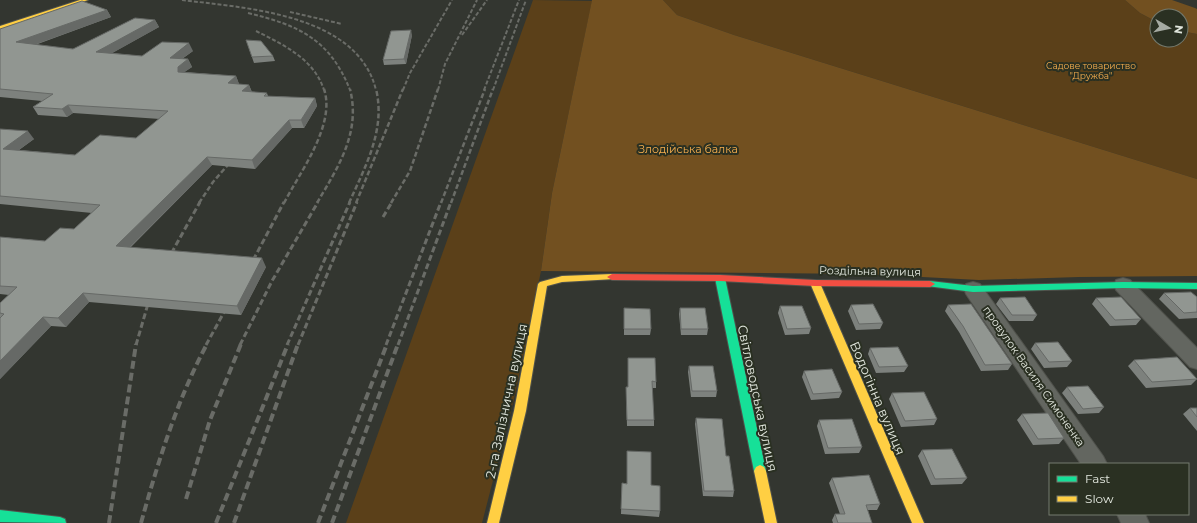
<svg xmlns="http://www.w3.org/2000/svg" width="1197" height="523" font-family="Montserrat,sans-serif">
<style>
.green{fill:#5b4019}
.forest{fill:#725020}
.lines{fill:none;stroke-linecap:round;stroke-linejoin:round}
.street-casing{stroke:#50524c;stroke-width:2}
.fast-casing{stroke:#50524c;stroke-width:2}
.slow-casing{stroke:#50524c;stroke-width:2}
.jam-casing{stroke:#50524c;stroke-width:2}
.street{fill:#636660;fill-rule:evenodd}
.fast{fill:#16e098;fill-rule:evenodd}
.slow{fill:#ffcf43;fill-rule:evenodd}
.jam{fill:#f24e42;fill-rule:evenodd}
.rail-far3{stroke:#6a6c67;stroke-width:2;stroke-dasharray:4 2;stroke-linecap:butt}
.rail-far2{stroke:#6a6c67;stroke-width:2.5;stroke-dasharray:5 2.5;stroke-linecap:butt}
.rail-far1{stroke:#6a6c67;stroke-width:3;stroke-dasharray:6 3;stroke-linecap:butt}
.rail{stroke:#6a6c67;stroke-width:4;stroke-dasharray:8 4;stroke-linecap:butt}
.wall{fill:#7d817d}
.shaded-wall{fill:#666966}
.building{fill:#919691;stroke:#666966}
.labels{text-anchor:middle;stroke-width:4;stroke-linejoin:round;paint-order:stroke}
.far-park-label{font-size:9px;fill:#f9b04f;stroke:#2a3022}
.park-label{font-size:11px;fill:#f9b04f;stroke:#2a3022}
.street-label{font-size:11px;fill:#e3e8df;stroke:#2a3022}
.near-street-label{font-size:13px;fill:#e3e8df;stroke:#2a3022}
</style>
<rect width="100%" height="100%" fill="#333630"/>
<path class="green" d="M 533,0 L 592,1 L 552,193 L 541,271 L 515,395 L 482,523 L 346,523 Z
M 663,0 L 1125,0 L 1140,13 L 1157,22 L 1157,40 L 1181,40 L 1181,31 L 1197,34 L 1197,179 L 734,35 L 677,15 Z"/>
<path class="forest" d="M 592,0 L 663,0 L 677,15 L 734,35 L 1197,179 L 1197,276 L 1079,277 L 979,280 L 866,274 L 541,271 L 552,193 Z
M 1125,0 L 1172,0 L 1195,8 L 1197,9 L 1197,34 L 1181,31 L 1181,16 L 1157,16 L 1157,22 L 1140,13 Z"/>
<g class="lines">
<g class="street-casing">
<path id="street" d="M 1123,278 L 1130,280 L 1197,348 L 1197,369 L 1190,367 L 1116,290 L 1114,285 L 1116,280 Z
M 973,282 L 980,284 L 1103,456 L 1107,464 L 1081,464 L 966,294 L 964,289 L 966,284 Z
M 1117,514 L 1145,514 L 1149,523 L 1121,523 Z"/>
</g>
<g class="fast-casing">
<path id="fast" d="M 720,275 L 725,278 L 766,471 L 764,475 L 760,477 L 756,475 L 754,471 L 715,278 Z
M 930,281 L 973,286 L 1123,282 L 1197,283 L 1197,289 L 1123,288 L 973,292 L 927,286 L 925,284 Z
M 0,510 L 60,517 L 65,519 L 66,523 L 0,522 Z"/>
</g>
<g class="slow-casing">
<path id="slow" d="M 80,0 L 88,0 L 0,30 L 0,26 Z
M 612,274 L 615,275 L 617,277 L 615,279 L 562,282 L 547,286 L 526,411 L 499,523 L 487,523 L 514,411 L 538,284 L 540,282 L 562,276 Z
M 815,280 L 820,283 L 924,523 L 912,523 L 810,283 Z
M 760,465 L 764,467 L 766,471 L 777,523 L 765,523 L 754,471 L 756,467 Z"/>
</g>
<g class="jam-casing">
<path id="jam" d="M 612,274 L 720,275 L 815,280 L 930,281 L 935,284 L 930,287 L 815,286 L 720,281 L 612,280 L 607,277 Z"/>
</g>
<use href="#street" class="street"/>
<use href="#fast" class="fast"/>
<use href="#slow" class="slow"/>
<use href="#jam" class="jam"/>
<path class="rail-far3" d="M 182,0 C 244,8 357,13 376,90
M 290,12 L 342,24
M 248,13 C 298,25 330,39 350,90
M 256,31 C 284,45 314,59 324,90
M 462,35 L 487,0
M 403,90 L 410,73 L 452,0
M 438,90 L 445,64 L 477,0
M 484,90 L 519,0
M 493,90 L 526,0"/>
<path class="rail-far2" d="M 199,203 L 213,182 L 233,159
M 284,203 C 300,172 336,125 324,89
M 317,203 C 338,167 361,133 350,89
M 349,203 C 365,167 386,130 376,89
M 356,203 L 403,89
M 391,203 L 410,171 L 438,89
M 441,203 L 485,89
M 451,203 L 493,89"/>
<path class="rail-far1" d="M 383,217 L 392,202
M 167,261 L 200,202
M 249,268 L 284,202
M 136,345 L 150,297
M 206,345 L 228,305
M 240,345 L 272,281 L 318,202
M 287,345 L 350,202
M 298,345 L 357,202
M 386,345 L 441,202
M 398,345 L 451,202"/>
<path class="rail" d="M 186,499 L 210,420 L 241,344
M 109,523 L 136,344
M 141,523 C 158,462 177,400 207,344
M 216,523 L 288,344
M 234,523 L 298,344
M 318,523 L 387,344
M 332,523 L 398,344"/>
</g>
<path class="wall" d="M 107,10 L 111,17 L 35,45 L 73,49 L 155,20 L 159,27 L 112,53 L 142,56 L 193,51 L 182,59 L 188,59 L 192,67 L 184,72 L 236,76 L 239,84 L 249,85 L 252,92 L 267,93 L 268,96 L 315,98 L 317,106 L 304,128 L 292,128 L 255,169 L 212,165 L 130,248 L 266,267 L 241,315 L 89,302 L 66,327 L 51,326 L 0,379 L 0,303 L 9,295 L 0,294 L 0,237 L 45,241 L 74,229 L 92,213 L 0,204 L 0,129 L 34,139 L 19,150 L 75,155 L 136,138 L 160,119 L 73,113 L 67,117 L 38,115 L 33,107 L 42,101 L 0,97 L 0,29 Z
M 412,35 L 406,64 L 384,65 L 383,60 Z
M 246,40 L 273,56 L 275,61 L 254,63 Z
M 1164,293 L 1197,297 L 1197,318 L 1179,319 L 1159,299 Z
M 1000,298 L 1037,315 L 1033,321 L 1009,321 L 996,304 Z
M 1096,298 L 1141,319 L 1136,325 L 1110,326 L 1092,304 Z
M 851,305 L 883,323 L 880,329 L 856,330 L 848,311 Z
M 948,305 L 1012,364 L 1008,370 L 981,371 L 959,332 L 945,311 Z
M 780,306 L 811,328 L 809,334 L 785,335 L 778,313 Z
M 624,308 L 651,329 L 650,335 L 624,335 Z
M 680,308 L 708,329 L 707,335 L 681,335 L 679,314 Z
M 1035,343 L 1072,361 L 1067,367 L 1044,368 L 1031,349 Z
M 870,348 L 908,366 L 904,372 L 876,373 L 868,354 Z
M 628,358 L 656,382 L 656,388 L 652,388 L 654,420 L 654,426 L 627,426 L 626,393 L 626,387 L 628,387 Z
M 1134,360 L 1197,379 L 1191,385 L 1146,388 L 1128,366 Z
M 689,366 L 717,391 L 716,397 L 691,397 L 688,372 Z
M 804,371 L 842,392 L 839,398 L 811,400 L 802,377 Z
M 1067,387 L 1104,407 L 1099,413 L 1078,414 L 1062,393 Z
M 892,393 L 937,419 L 934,425 L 901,427 L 889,399 Z
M 1190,408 L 1197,408 L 1197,431 L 1183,414 Z
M 1022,414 L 1064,438 L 1059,444 L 1033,445 L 1017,420 Z
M 696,418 L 726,456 L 734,491 L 733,497 L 703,496 L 695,424 Z
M 819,420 L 862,447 L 859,453 L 825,454 L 817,426 Z
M 922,450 L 967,478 L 962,484 L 931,485 L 918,456 Z
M 832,478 L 880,504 L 877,510 L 867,510 L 872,523 L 833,523 L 832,520 L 835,514 L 840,514 L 829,483 Z
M 622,483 L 651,485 L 660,511 L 659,517 L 621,514 Z"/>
<path class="shaded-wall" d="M 107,10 L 111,17 L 20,50 L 16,42 Z
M 155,20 L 159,27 L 100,60 L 96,52 Z
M 411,30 L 412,35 L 406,64 L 404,59 Z
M 189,43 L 193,51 L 173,65 L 170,58 Z
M 188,59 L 192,67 L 182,74 L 178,72 L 178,67 Z
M 236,76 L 239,84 L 231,91 L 228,83 Z
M 249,85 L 252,93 L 242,91 Z
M 315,98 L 317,106 L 304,128 L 301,120 Z
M 68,105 L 73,113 L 67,117 L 62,109 Z
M 289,120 L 292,128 L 255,169 L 252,160 Z
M 28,131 L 34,139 L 9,157 L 3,149 Z
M 207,157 L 212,165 L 122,255 L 116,246 Z
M 262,258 L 266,267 L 241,315 L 237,306 Z
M 83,293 L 89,302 L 66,327 L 58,318 Z
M 43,317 L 51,326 L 0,379 L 0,361 Z"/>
<path class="building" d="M 82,1 L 107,10 L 16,42 L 73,49 L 135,18 L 155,20 L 96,52 L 142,56 L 162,42 L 189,43 L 170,58 L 188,59 L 178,67 L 178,72 L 236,76 L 228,83 L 249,85 L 242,91 L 267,93 L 264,96 L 315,98 L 301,120 L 289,120 L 252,160 L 207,157 L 116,246 L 262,258 L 237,306 L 83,293 L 58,318 L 43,317 L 0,361 L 0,318 L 4,314 L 0,313 L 0,303 L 17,287 L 0,286 L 0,237 L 45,241 L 60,228 L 74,229 L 100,205 L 0,196 L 0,129 L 28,131 L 3,149 L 75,155 L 100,135 L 136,138 L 168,111 L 68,105 L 62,109 L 33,107 L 53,94 L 0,89 L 0,29 Z
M 411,30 L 404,59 L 383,60 L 391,31 Z
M 246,40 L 261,41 L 273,56 L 252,57 Z
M 1191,292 L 1197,297 L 1197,312 L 1184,313 L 1164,293 Z
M 1025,297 L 1037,315 L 1012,315 L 1000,298 Z
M 1121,297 L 1141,319 L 1115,320 L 1096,298 Z
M 873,304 L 883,323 L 859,324 L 851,305 Z
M 971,304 L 1012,364 L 985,365 L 963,326 L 948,305 Z
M 780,306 L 802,306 L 811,328 L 787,329 Z
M 624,308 L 650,309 L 651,329 L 624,329 Z
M 680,308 L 705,308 L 708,329 L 681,329 Z
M 1058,342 L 1072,361 L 1049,362 L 1035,343 Z
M 898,347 L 908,366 L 879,367 L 870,348 Z
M 1177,357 L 1197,379 L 1152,382 L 1134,360 Z
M 628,358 L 655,358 L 656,382 L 652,381 L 654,420 L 627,420 L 626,387 L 628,387 Z
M 689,366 L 713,366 L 717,391 L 692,391 Z
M 832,369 L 842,392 L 813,394 L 804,371 Z
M 1088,386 L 1104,407 L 1083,409 L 1067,387 Z
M 924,392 L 937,419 L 905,421 L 892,393 Z
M 1190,408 L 1197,408 L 1197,417 Z
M 1048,413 L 1064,438 L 1038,439 L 1022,414 Z
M 696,418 L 722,419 L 726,456 L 729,456 L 734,491 L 704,491 Z
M 852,419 L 862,447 L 828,448 L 819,420 Z
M 952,449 L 967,478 L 935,479 L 922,450 Z
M 627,451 L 651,452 L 651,485 L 660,486 L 660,511 L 621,509 L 622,483 L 627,484 Z
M 869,475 L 880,504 L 866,505 L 872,523 L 838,523 L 835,514 L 845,514 L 832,478 Z"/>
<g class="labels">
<g class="far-park-label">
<text x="1091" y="69">Садове товариство<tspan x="1091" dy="10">"Дружба"</tspan></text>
</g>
<g class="park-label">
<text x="688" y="153">Злодійська балка</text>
</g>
<g class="street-label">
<text transform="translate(870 271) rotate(1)" y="4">Роздільна вулиця</text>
<text transform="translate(1034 376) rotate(55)" y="4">провулок Василя Симоненка</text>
</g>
<g class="near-street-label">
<text transform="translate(758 398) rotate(78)" y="5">Світловодська вулиця</text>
<text transform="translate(878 398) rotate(67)" y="5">Водогінна вулиця</text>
<text transform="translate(506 401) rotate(-78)" y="5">2-га Залізнична вулиця</text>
</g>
</g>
<rect x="1049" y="463" width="140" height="52" fill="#2a3022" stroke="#747a6e"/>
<rect x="1057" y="476" width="20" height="6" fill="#16e098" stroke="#747a6e"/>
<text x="1085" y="483" font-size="12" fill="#e3e8df">Fast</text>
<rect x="1057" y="496" width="20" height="6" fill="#ffcf43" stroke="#747a6e"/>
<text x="1085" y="503" font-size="12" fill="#e3e8df">Slow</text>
<g transform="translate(1169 28) rotate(99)"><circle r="19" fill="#2a3022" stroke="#747a6e"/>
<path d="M0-3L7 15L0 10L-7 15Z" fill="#a5aaa2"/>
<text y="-6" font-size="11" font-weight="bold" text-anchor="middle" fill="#e3e8df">N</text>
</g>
</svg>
